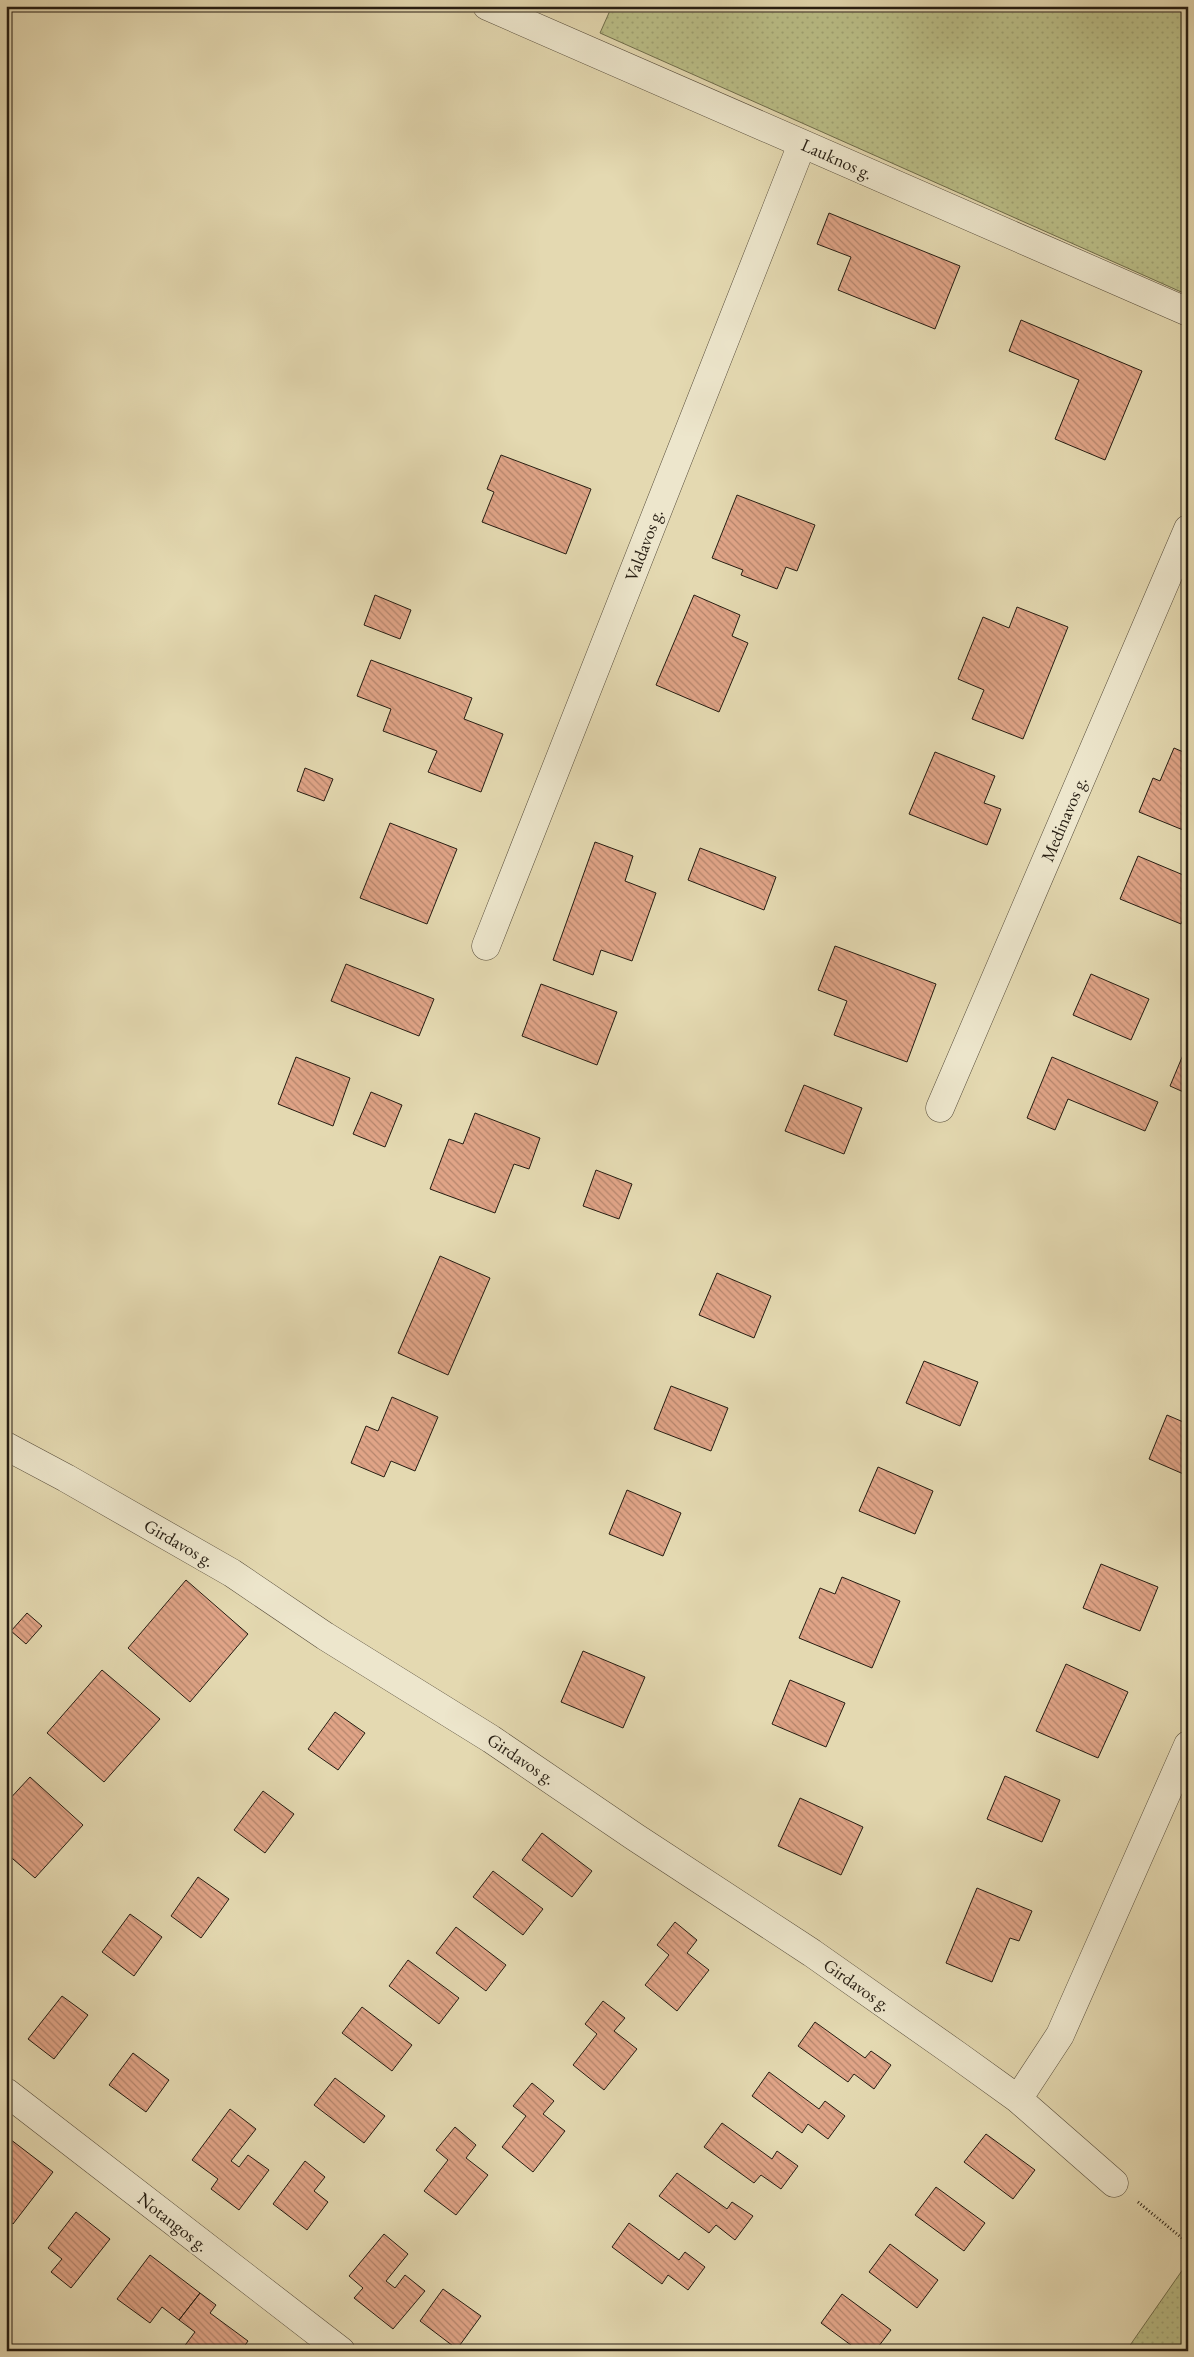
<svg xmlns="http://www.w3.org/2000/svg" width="1194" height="2357" font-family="'EB Garamond',serif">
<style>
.grass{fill:url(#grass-dots);stroke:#706e4c}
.building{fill:url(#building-back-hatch);stroke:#261d12}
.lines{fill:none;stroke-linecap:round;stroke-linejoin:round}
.street-casing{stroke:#564c3a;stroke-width:29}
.path{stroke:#261d12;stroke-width:3;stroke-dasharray:1 2.5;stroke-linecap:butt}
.street{stroke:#ede6cc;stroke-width:28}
.labels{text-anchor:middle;stroke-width:4.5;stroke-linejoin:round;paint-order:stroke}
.street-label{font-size:18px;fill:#261d12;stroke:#ede6cc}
</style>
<defs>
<pattern id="grass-dots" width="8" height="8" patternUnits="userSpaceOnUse" patternTransform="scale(1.25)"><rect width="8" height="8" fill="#babe87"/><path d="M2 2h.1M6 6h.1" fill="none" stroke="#a0a374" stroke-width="1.8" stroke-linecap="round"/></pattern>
<pattern id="building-back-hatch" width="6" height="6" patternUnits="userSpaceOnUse" patternTransform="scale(1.25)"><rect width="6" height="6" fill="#e0a487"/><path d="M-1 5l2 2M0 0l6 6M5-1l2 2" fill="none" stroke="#b5856d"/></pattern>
</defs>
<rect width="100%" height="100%" fill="#e4d9b1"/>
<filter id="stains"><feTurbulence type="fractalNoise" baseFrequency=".004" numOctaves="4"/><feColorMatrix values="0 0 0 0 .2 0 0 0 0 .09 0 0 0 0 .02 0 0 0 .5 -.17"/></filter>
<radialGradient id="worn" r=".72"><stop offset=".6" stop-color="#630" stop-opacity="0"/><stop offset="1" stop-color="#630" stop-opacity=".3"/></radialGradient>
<path class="grass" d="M 612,6 L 1188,6 L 1188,295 L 600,33 Z
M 1188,2262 L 1188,2351 L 1126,2351 Z"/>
<path class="building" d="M 829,213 L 960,266 L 935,329 L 838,290 L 851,257 L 817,244 Z
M 1021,320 L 1142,371 L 1105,460 L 1055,439 L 1079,380 L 1009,351 Z
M 501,455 L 591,489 L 566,554 L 482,522 L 494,492 L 487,489 Z
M 737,495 L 815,525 L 797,571 L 786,567 L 777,589 L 741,575 L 743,570 L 712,558 Z
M 375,595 L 411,610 L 400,639 L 364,625 Z
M 694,595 L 740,615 L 732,636 L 748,643 L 719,712 L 656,685 Z
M 1017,607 L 1068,627 L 1023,739 L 972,719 L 984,690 L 958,679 L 983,617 L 1009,628 Z
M 371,660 L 472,698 L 464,719 L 503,734 L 481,792 L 428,772 L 437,751 L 383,731 L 391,709 L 357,696 Z
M 1174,748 L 1188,754 L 1188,832 L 1139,812 L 1153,778 L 1160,781 Z
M 935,752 L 995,776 L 984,803 L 1001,809 L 987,845 L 909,814 Z
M 305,768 L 333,779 L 324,801 L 297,791 Z
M 390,823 L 457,849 L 427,924 L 360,898 Z
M 595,842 L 633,856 L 625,881 L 656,893 L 632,961 L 601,950 L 593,975 L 553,960 Z
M 700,848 L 776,877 L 764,910 L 688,880 Z
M 1138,856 L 1188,877 L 1188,907 L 1181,924 L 1120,899 Z
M 835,946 L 936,984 L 907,1062 L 834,1035 L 847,1001 L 818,990 Z
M 346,964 L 434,999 L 419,1036 L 331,1001 Z
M 1091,974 L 1149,999 L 1131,1040 L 1073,1015 Z
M 541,984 L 617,1012 L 597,1065 L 522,1036 Z
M 1188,1043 L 1188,1094 L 1170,1086 Z
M 296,1057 L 350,1078 L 333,1126 L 278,1104 Z
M 1052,1057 L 1158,1102 L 1145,1131 L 1068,1099 L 1055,1130 L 1027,1118 Z
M 804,1085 L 862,1108 L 844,1154 L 785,1131 Z
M 371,1092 L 402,1105 L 385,1147 L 353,1134 Z
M 475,1113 L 540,1138 L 529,1169 L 514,1164 L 495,1213 L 430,1189 L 449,1139 L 463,1144 Z
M 596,1170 L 632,1184 L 619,1219 L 583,1206 Z
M 440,1256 L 490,1278 L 448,1375 L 398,1353 Z
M 717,1273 L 771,1296 L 754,1338 L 699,1315 Z
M 924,1361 L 978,1382 L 960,1426 L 906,1403 Z
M 671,1386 L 728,1408 L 711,1451 L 654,1429 Z
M 392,1397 L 438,1417 L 415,1471 L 391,1461 L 384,1477 L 351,1463 L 366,1426 L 378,1431 Z
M 1167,1415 L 1188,1424 L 1188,1476 L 1149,1459 Z
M 878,1467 L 933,1491 L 915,1534 L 859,1511 Z
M 627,1490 L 681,1513 L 663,1556 L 609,1534 Z
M 1101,1564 L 1158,1587 L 1140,1631 L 1083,1608 Z
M 842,1577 L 900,1601 L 872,1668 L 799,1638 L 820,1588 L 835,1594 Z
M 186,1580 L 248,1634 L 190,1702 L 128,1648 Z
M 27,1613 L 42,1626 L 26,1644 L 11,1631 Z
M 583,1651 L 645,1677 L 623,1728 L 561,1702 Z
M 1066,1664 L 1128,1692 L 1098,1758 L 1036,1731 Z
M 102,1670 L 160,1719 L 104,1782 L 47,1733 Z
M 790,1680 L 845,1703 L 826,1747 L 772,1724 Z
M 335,1712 L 365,1733 L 338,1770 L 308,1749 Z
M 1005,1776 L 1060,1800 L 1042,1842 L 987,1819 Z
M 30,1777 L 83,1825 L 35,1878 L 6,1853 L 6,1803 Z
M 263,1791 L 294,1814 L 265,1853 L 234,1830 Z
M 800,1798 L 863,1827 L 841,1875 L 778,1846 Z
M 542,1833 L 592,1871 L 572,1897 L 522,1860 Z
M 493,1871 L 543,1909 L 523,1935 L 473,1897 Z
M 198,1877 L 229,1899 L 201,1938 L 171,1916 Z
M 977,1888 L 1032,1911 L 1019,1941 L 1010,1938 L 992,1982 L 946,1963 Z
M 130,1914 L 162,1937 L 134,1976 L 102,1952 Z
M 675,1922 L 697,1940 L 687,1953 L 709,1970 L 677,2011 L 645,1985 L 669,1955 L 657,1945 Z
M 456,1927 L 506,1965 L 486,1991 L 436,1953 Z
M 408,1960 L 459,1998 L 439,2024 L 389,1986 Z
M 62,1996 L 88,2015 L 54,2059 L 28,2039 Z
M 603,2001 L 625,2018 L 614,2031 L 637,2049 L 604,2090 L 573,2065 L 597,2034 L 585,2024 Z
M 362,2007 L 412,2045 L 392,2071 L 342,2033 Z
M 815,2022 L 865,2058 L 871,2051 L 891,2065 L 874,2089 L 854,2074 L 848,2082 L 798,2046 Z
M 133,2053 L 169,2080 L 146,2112 L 109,2085 Z
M 769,2072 L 819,2109 L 825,2101 L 845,2116 L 828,2139 L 808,2124 L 802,2133 L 752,2096 Z
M 335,2078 L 385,2116 L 364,2143 L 314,2105 Z
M 532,2083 L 554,2101 L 543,2114 L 565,2131 L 533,2172 L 502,2147 L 526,2116 L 513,2106 Z
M 230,2109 L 256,2129 L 231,2161 L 239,2167 L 248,2155 L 269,2170 L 239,2210 L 211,2189 L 218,2179 L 192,2160 Z
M 722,2123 L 772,2159 L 777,2151 L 798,2166 L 781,2189 L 761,2175 L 754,2183 L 704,2147 Z
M 455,2127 L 476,2145 L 466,2158 L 488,2175 L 456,2215 L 424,2191 L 448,2160 L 436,2150 Z
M 986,2134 L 1035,2170 L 1013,2199 L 964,2162 Z
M 6,2136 L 53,2172 L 13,2224 L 6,2218 Z
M 305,2161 L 325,2177 L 314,2191 L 328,2202 L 307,2230 L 273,2204 Z
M 677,2173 L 727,2209 L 732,2202 L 753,2216 L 735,2240 L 716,2225 L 709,2233 L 659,2196 Z
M 936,2187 L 985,2223 L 964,2251 L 915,2215 Z
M 76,2212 L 110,2239 L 71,2288 L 51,2272 L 62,2259 L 48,2248 Z
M 629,2223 L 679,2260 L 685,2252 L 705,2267 L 688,2290 L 668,2275 L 662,2284 L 612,2247 Z
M 384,2234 L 408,2254 L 386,2281 L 395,2288 L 405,2275 L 425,2291 L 393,2329 L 354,2298 L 363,2288 L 349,2276 Z
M 890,2244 L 938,2280 L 917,2308 L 869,2272 Z
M 150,2255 L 200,2293 L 179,2320 L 162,2307 L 150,2323 L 117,2299 Z
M 443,2289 L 481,2316 L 457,2349 L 420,2321 Z
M 200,2293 L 216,2305 L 210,2313 L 248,2341 L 241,2351 L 187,2351 L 183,2348 L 195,2332 L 179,2320 Z
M 842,2294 L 891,2330 L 875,2351 L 859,2351 L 821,2323 Z"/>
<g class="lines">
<g class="street-casing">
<path id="street" d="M 487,6 L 1188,312
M 486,946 L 802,144
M 940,1108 L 1188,529
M 6,1446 L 66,1478 L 232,1573 L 325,1636 L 491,1739 L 635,1837 L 812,1953 L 957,2055 L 1018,2099 L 1114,2183
M 6,2092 L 341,2351
M 1018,2099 L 1060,2035 L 1188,1745"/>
</g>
<path class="path" d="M 1138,2202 L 1188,2243"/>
<use href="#street" class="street"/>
</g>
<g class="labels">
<g class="street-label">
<text transform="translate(837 159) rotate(24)" y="6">Lauknos g.</text>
<text transform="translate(644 545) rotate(-69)" y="6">Valdavos g.</text>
<text transform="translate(1064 819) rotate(-67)" y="6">Medinavos g.</text>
<text transform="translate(179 1543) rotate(30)" y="6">Girdavos g.</text>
<text transform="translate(521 1759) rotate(34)" y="6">Girdavos g.</text>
<text transform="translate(857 1985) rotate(35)" y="6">Girdavos g.</text>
<text transform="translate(173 2222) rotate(38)" y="6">Notangos g.</text>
</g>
</g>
<rect width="1194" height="2357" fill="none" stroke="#e4d9b1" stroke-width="25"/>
<rect x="8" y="8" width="1179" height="2342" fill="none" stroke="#261d12" stroke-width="2.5"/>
<rect x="12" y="12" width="1169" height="2332" fill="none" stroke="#261d12"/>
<rect width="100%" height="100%" filter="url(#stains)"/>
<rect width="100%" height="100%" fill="url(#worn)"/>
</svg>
